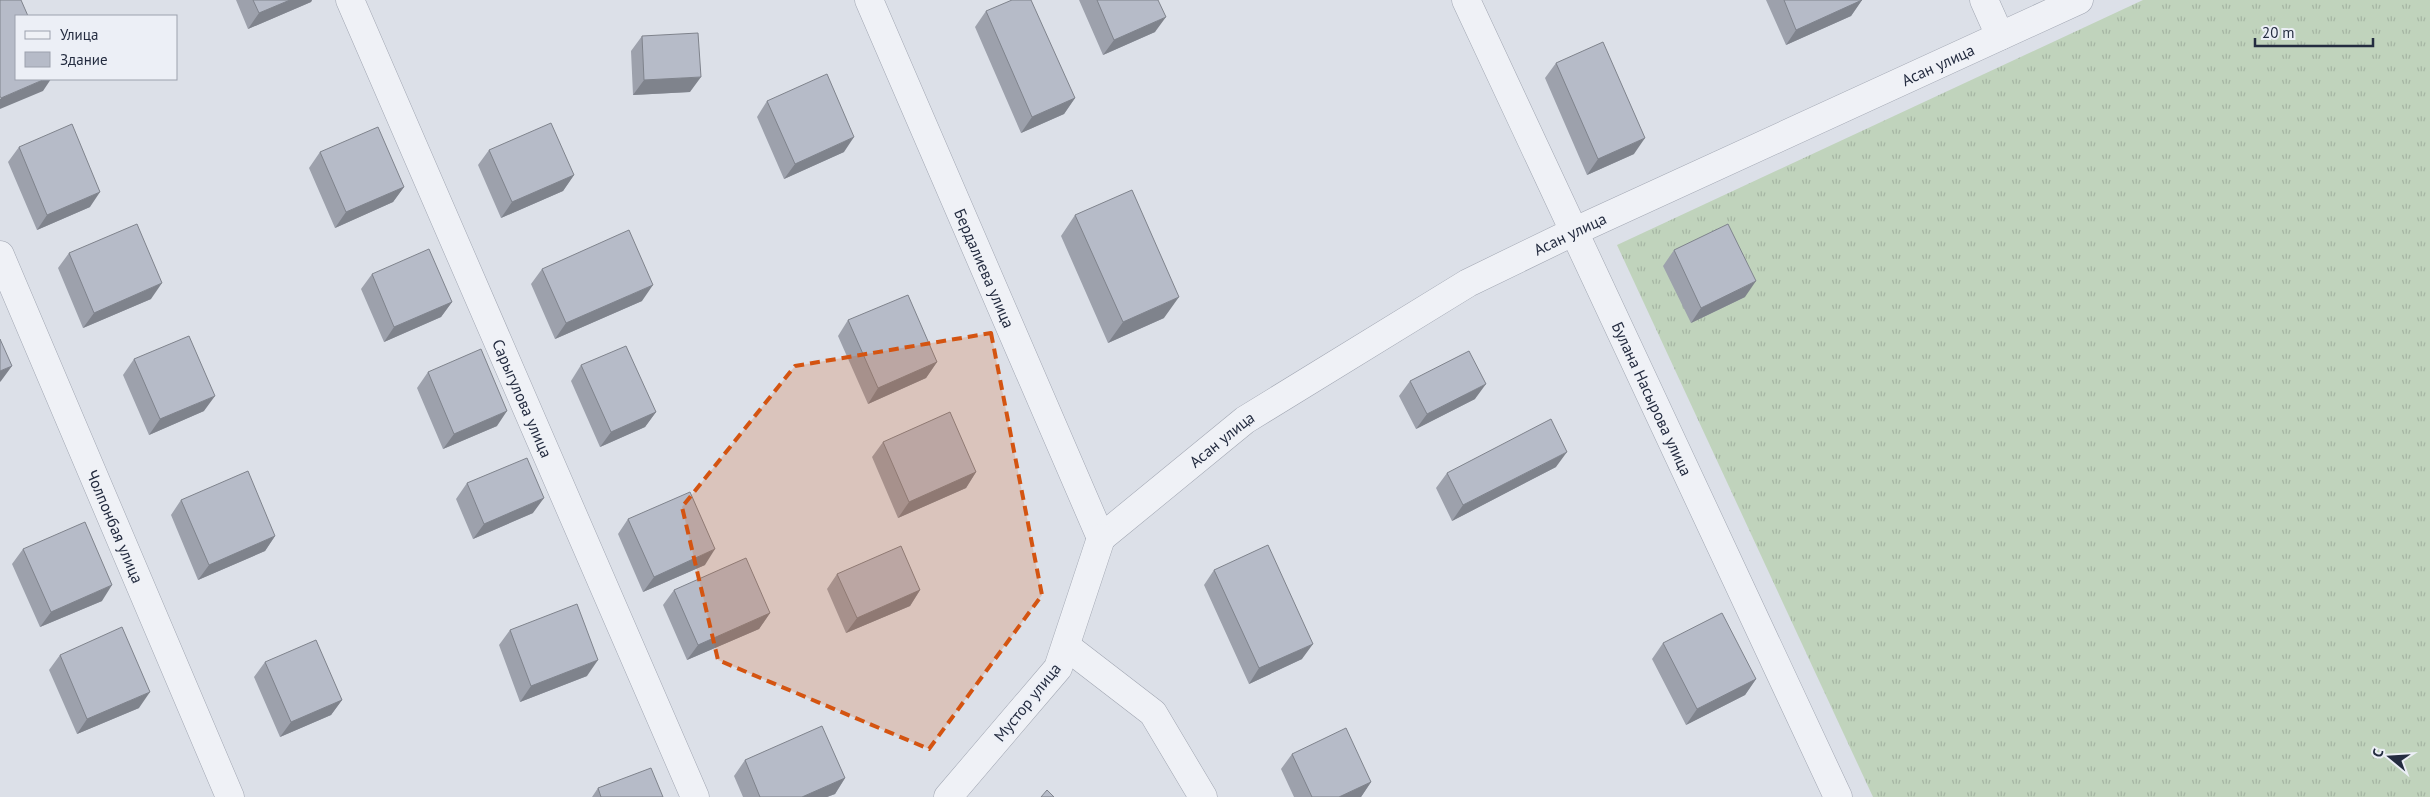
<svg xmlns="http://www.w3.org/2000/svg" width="2430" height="797" font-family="'PT Sans',sans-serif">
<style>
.grass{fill:url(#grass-tufts)}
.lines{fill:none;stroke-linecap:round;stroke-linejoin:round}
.minor-casing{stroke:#a1a6b2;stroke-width:29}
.minor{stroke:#eff1f6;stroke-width:28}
.wall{fill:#9da1ac}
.shaded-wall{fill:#7f838c}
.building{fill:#b6bbc8;stroke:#7f838c}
.marked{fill:#d45411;fill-opacity:0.2;stroke:#d45411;stroke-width:4;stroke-dasharray:10 6;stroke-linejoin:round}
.labels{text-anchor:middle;stroke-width:4;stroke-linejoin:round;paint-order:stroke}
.street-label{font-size:16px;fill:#242c40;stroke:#eceff6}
</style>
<defs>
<pattern id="grass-tufts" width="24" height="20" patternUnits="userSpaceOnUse" patternTransform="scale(1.25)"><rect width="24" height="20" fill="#c0d3bc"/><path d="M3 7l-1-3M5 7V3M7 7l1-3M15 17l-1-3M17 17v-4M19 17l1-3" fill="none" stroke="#a5b5a3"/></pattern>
</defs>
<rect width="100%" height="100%" fill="#dce0e8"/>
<path class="grass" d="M 2143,0 L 2430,0 L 2430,797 L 1873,797 L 1617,245 Z"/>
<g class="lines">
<g class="minor-casing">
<g id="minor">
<path id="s1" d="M 350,0 L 695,797"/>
<path id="s2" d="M 869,0 L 1101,538"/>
<path id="s3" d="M 1466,0 L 1838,797"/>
<path d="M 1984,0 L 2000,36"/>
<path id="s4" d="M 0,255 L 230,797"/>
<path id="s5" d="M 1101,538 L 1245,420 L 1468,283 L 1573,232 L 2079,0"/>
<path d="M 1066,646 L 1153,713 L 1203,797"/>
<path d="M 948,797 L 1058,668 L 1101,538"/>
</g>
</g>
<use href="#minor" class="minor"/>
</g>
<path class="wall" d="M 236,0 L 312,0 L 311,2 L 248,29 Z
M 1079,0 L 1158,0 L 1155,32 L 1103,55 Z
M 1766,0 L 1862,0 L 1851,16 L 1786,45 Z
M 986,11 L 1075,98 L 1064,114 L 1021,133 L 975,27 Z
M 642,36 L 690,92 L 633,95 L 631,51 Z
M 1556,63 L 1634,154 L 1587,175 L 1545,78 Z
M 767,101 L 844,152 L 784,179 L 757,117 Z
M 19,147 L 90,207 L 37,230 L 8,162 Z
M 489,150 L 574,175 L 563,191 L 501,218 L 478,165 Z
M 320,152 L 404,187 L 393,202 L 335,228 L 309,168 Z
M 1075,215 L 1164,318 L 1108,343 L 1061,236 Z
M 1674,250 L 1745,297 L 1691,323 L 1663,266 Z
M 69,253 L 151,299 L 83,328 L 58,268 Z
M 542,269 L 642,301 L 555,339 L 531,284 Z
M 372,274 L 452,302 L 441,317 L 384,342 L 361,289 Z
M 848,320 L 937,362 L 926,378 L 868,404 L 838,336 Z
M 134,359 L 204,411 L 149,435 L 123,375 Z
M 581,365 L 656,412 L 645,427 L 600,447 L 571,381 Z
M 428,372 L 497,426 L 443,449 L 417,388 Z
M 1410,381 L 1475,399 L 1416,429 L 1399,396 Z
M 883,442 L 976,472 L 966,488 L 898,518 L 872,457 Z
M 1556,467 L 1452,521 L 1436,488 L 1447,473 Z
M 467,483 L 533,513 L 473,539 L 456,499 Z
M 181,500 L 275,536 L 265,551 L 198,580 L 171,515 Z
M 628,519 L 705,565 L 643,592 L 618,534 Z
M 23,549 L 102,601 L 40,627 L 12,564 Z
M 1214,570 L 1302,659 L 1249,684 L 1204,585 Z
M 837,574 L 920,590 L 910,606 L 846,633 L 827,589 Z
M 674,590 L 770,613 L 759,629 L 687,660 L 663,605 Z
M 510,630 L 587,676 L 520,702 L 499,645 Z
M 1663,643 L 1756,679 L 1745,695 L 1686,725 L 1652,659 Z
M 60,655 L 139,708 L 77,734 L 49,670 Z
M 265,662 L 342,700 L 331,715 L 280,737 L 254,677 Z
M 1292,754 L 1371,782 L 1361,797 L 1294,797 L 1281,769 Z
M 745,760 L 845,778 L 835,794 L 827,797 L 743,797 L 734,776 Z
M 598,788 L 663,797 L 592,797 Z"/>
<path class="shaded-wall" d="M 290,0 L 312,0 L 311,2 L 248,29 L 259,13 Z
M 1862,0 L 1851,16 L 1786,45 L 1796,30 Z
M 1166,17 L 1155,32 L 1103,55 L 1114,40 Z
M 701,77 L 690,92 L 633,95 L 644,80 Z
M 45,79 L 51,79 L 43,91 L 0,109 L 0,99 L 1,98 Z
M 1075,98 L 1064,114 L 1021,133 L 1032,117 Z
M 854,137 L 844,152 L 784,179 L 795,164 Z
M 1645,138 L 1634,154 L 1587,175 L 1598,159 Z
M 574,175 L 563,191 L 501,218 L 512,202 Z
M 404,187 L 393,202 L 335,228 L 346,212 Z
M 100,192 L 90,207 L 37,230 L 47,215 Z
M 1756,281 L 1745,297 L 1691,323 L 1701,308 Z
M 162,283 L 151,299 L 83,328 L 94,313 Z
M 653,285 L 642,301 L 555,339 L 566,323 Z
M 1179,297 L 1164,318 L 1108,343 L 1123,322 Z
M 452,302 L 441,317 L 384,342 L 394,327 Z
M 937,362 L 926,378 L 868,404 L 878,388 Z
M 12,366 L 1,381 L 0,382 L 0,371 Z
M 1486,384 L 1475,399 L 1416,429 L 1427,414 Z
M 215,396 L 204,411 L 149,435 L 160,419 Z
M 507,411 L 497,426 L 443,449 L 454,434 Z
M 656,412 L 645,427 L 600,447 L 611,432 Z
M 1567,452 L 1556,467 L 1452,521 L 1463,505 Z
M 976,472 L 966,488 L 898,518 L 909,502 Z
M 544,498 L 533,513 L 473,539 L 484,524 Z
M 275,536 L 265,551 L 198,580 L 209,565 Z
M 715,549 L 705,565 L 643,592 L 654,577 Z
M 112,585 L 102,601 L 40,627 L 51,612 Z
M 920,590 L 910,606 L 846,633 L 857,618 Z
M 770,613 L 759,629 L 687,660 L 698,645 Z
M 1313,644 L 1302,659 L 1249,684 L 1259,668 Z
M 598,660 L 587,676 L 520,702 L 531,686 Z
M 1756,679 L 1745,695 L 1686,725 L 1697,709 Z
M 150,692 L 139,708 L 77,734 L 87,719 Z
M 342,700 L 331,715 L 280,737 L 291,722 Z
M 845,778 L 835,794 L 827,797 L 802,797 Z
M 1371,782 L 1361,797 L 1339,797 Z"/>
<path class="building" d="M 0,0 L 21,0 L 28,16 L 16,16 L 16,79 L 45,79 L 1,98 L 0,96 Z
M 253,0 L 290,0 L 259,13 Z
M 1012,0 L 1031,0 L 1075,98 L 1032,117 L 986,11 Z
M 1097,0 L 1158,0 L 1166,17 L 1114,40 Z
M 1784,0 L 1862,0 L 1796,30 Z
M 698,33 L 701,77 L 644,80 L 642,36 Z
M 1603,42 L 1645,138 L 1598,159 L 1556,63 Z
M 827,74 L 854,137 L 795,164 L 767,101 Z
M 551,123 L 574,175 L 512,202 L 489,150 Z
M 72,124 L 100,192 L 47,215 L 19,147 Z
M 378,127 L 404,187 L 346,212 L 320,152 Z
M 1132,190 L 1179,297 L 1123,322 L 1075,215 Z
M 137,224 L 162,283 L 94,313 L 69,253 Z
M 1728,224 L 1756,281 L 1701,308 L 1674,250 Z
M 629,230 L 653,285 L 566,323 L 542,269 Z
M 429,249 L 452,302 L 394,327 L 372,274 Z
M 908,295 L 937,362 L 878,388 L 848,320 Z
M 189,336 L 215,396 L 160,419 L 134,359 Z
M 0,339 L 12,366 L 0,371 Z
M 626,346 L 656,412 L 611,432 L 581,365 Z
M 481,349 L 507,411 L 454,434 L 428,372 Z
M 1469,351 L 1486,384 L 1427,414 L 1410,381 Z
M 950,412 L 976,472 L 909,502 L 883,442 Z
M 1551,419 L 1567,452 L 1463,505 L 1447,473 Z
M 527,458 L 544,498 L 484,524 L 467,483 Z
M 248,471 L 275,536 L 209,565 L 181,500 Z
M 690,492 L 715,549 L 654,577 L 628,519 Z
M 85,522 L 112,585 L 51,612 L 23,549 Z
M 1268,545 L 1313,644 L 1259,668 L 1214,570 Z
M 901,546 L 920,590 L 857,618 L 837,574 Z
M 746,558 L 770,613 L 698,645 L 674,590 Z
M 577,604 L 598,660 L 531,686 L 510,630 Z
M 1722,613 L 1756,679 L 1697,709 L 1663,643 Z
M 122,627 L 150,692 L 87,719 L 60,655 Z
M 316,640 L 342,700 L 291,722 L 265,662 Z
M 822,726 L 845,778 L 802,797 L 760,797 L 745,760 Z
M 1346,728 L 1371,782 L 1339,797 L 1312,797 L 1292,754 Z
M 651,768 L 663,797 L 601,797 L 598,788 Z
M 1047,790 L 1054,797 L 1041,797 Z"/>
<path class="marked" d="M 991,333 L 1042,595 L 929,749 L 718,660 L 682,507 L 795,366 Z"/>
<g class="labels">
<g class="street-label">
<text dy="6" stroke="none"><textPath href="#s5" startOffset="966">Асан улица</textPath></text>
<text dy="6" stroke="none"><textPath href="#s5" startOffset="561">Асан улица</textPath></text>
<text dy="6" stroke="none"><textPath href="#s2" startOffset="292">Бердалиева улица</textPath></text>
<text dy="6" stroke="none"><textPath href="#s1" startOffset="434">Сарыгулова улица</textPath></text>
<text dy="6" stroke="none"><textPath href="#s3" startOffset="440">Булана Насырова улица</textPath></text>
<text dy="6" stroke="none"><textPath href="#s5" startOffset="156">Асан улица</textPath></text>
<text dy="6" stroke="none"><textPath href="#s4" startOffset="295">Чолпонбая улица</textPath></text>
<text transform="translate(1027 702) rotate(-51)" y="6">Мустор улица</text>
</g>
</g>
<rect x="15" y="15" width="162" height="65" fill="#eceff6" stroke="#9ca1ad"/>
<rect x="25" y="31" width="25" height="8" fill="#eff1f6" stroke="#9ca1ad"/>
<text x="60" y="40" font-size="15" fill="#242c40">Улица</text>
<rect x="25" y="52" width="25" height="15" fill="#b6bbc8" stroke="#9ca1ad"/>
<text x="60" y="65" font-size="15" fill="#242c40">Здание</text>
<g transform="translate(2390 757) rotate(288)" stroke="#eceff6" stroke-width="4" paint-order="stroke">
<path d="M0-4L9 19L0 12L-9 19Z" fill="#242c40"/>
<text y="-8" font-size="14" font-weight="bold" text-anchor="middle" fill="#242c40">С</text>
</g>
<path d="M2255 38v8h118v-8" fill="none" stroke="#242c40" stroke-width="2.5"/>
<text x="2262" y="38" font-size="15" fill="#242c40" stroke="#eceff6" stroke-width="4" paint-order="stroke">20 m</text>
</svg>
